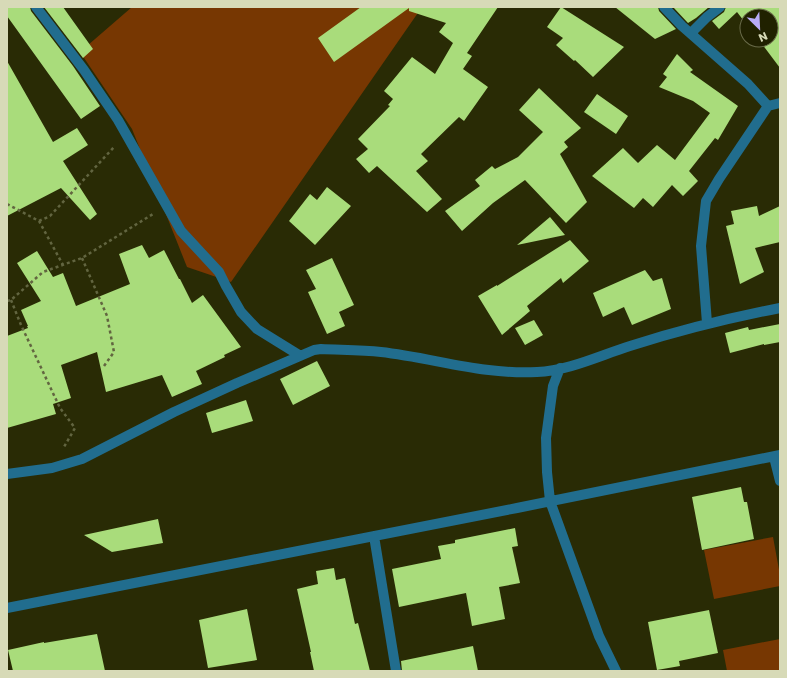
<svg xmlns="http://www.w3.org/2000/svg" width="787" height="678" font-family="Poppins,sans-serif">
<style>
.green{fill:#773702}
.building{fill:#a9dc7b}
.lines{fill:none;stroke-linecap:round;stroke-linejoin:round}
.path{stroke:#626540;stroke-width:2.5;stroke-dasharray:3 3;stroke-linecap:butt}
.minor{stroke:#216d8e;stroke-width:10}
</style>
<rect width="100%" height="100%" fill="#292b05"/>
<path class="green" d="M 132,7 L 422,7 L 231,282 L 187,267 L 132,129 L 80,52 Z
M 773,537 L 780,575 L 780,586 L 714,599 L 704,550 Z
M 780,639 L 780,671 L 727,671 L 723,650 Z"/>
<path class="building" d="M 7,7 L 30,7 L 31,11 L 73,66 L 100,106 L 81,119 L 7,16 Z
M 44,7 L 63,7 L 93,49 L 83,58 Z
M 361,7 L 498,7 L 467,53 L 472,56 L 463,69 L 488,87 L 464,121 L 459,117 L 421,154 L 428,161 L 416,171 L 442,199 L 427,212 L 377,166 L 369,173 L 356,159 L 368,149 L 358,139 L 390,106 L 388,105 L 393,99 L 384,91 L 412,57 L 435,74 L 453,43 L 439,32 L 446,23 L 409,11 L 409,8 L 334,62 L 318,38 Z
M 561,7 L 624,47 L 593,77 L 575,60 L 574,61 L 556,45 L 563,38 L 547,27 Z
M 615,7 L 658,7 L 659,11 L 676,29 L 655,39 Z
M 673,7 L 709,7 L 696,18 L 688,23 Z
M 726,7 L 780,7 L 780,68 L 759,40 L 771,40 L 771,16 L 747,16 L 747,25 L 737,12 L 719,29 L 712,21 L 724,12 Z
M 677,54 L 693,70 L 690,72 L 738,106 L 718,140 L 715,138 L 689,171 L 698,181 L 683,196 L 672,185 L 653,207 L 643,198 L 634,208 L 592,176 L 623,148 L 638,163 L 657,145 L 675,160 L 710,113 L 693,101 L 659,87 L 667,77 L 663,74 Z
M 7,61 L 53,142 L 77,128 L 88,145 L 63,161 L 97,214 L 90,220 L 61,188 L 7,216 Z
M 539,88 L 581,128 L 564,142 L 568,147 L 560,154 L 587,202 L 566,223 L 525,180 L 493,203 L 462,231 L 445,211 L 480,186 L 475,180 L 492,166 L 495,169 L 518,157 L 543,132 L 519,110 Z
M 597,94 L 628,116 L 616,134 L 584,112 Z
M 327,187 L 351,206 L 315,245 L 289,221 L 310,194 L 317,200 Z
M 757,206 L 759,216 L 780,206 L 780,242 L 755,248 L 764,272 L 740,284 L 726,226 L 734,224 L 731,211 Z
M 550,217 L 565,235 L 517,245 Z
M 570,240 L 589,261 L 563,283 L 561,278 L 527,306 L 530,311 L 502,335 L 478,296 L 497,285 L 497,286 Z
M 142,245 L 149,258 L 164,250 L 179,279 L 180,279 L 192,303 L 203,295 L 241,347 L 224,355 L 225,357 L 196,371 L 202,384 L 172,397 L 162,375 L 106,392 L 97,352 L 61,365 L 71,398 L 53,404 L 56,414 L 7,428 L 7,336 L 28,328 L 27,326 L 28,326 L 21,310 L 41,301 L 17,263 L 37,251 L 53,277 L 63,273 L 76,306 L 130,284 L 119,254 Z
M 332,258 L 354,305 L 339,312 L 345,326 L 327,334 L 308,292 L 316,289 L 306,270 Z
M 645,270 L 653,281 L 662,278 L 671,309 L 632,325 L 624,307 L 603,317 L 593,293 Z
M 534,320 L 543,335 L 525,345 L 515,328 Z
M 780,324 L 780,342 L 764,345 L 764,344 L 730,353 L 725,333 L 748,327 L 749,330 Z
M 317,361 L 330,386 L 293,405 L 280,379 Z
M 246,400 L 253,421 L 212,433 L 206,413 Z
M 741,487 L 744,502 L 747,502 L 754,539 L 702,550 L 692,497 Z
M 158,519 L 163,543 L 112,552 L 84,535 Z
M 515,528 L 518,546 L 512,547 L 520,583 L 499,587 L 505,619 L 472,626 L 466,593 L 399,607 L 392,569 L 441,559 L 438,546 L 455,543 L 455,540 Z
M 334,568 L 336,580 L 345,578 L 355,624 L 358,623 L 370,671 L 314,671 L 310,652 L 311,652 L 297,589 L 318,584 L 316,571 Z
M 247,609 L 257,660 L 208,668 L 199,620 Z
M 709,610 L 718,653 L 679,661 L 680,666 L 657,670 L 648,622 Z
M 97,634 L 105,671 L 13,671 L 8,650 L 44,642 L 44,643 Z
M 473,646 L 478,671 L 402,671 L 401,661 Z"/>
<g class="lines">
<path class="path" d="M 7,204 L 39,221 L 63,265
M 39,221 L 50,216 L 115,146
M 82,258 L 107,316 L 114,352 L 104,366
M 11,300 L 21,325 L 60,408 L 75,428 L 64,447
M 7,301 L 11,300 L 43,272 L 82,258 L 153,214"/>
<path class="minor" d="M 36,7 L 84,70 L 118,120 L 181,231 L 219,272 L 226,286 L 241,312 L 257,329 L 299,355
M 664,7 L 682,26 L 748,84 L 768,106 L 719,179 L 706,201 L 701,246 L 707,323
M 691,33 L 707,17 L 720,7
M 768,106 L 780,103
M 560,368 L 553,386 L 546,438 L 547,472 L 550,501 L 599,636 L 616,671
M 774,457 L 780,481
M 7,474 L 52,468 L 82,459 L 174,412 L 237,383 L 314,350 L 321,349 C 341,350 362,350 381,352 C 434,358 483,375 537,372 C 568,371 601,355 630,346 C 680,330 729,318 780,308
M 374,536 L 396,671
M 7,608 L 517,508 L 780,455"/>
</g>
<rect width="787" height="678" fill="none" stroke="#d7dab7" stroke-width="16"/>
<g transform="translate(759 28) rotate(156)"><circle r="19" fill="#202100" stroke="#696b49"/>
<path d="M0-3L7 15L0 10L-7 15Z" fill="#b8abf7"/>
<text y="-6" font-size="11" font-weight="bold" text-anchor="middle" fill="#d7dab7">N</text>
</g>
</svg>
